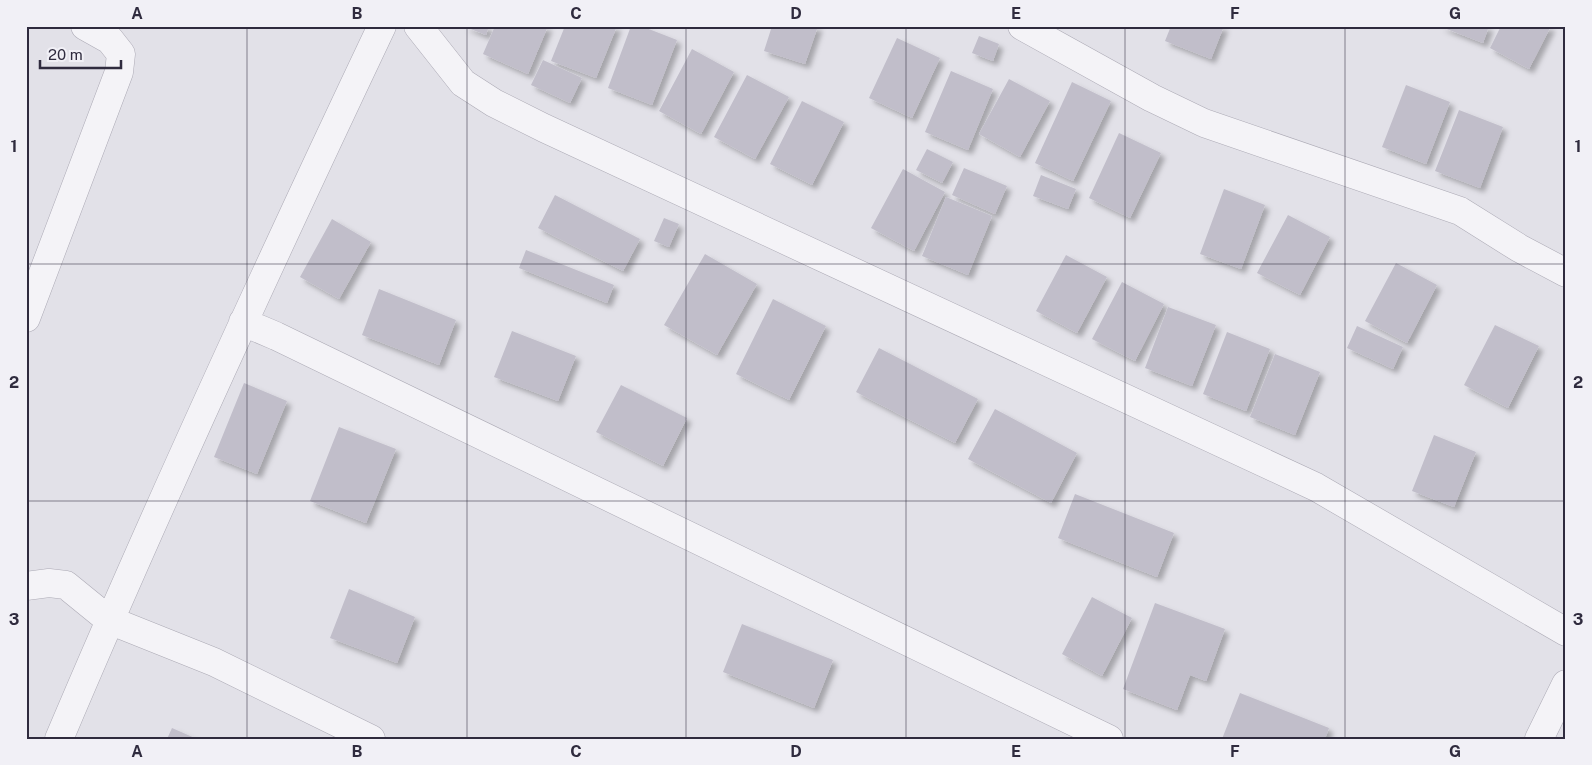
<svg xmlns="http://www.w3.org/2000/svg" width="1592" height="765" font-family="'Public Sans',sans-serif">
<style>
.building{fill:#c1beca;filter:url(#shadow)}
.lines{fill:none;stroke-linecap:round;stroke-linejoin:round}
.minor-casing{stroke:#acaab5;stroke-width:29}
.minor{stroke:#f4f3f7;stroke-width:28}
.grid{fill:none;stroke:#2f2b3e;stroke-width:1;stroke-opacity:0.55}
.neatline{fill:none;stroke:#2f2b3e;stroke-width:2}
.grid-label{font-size:16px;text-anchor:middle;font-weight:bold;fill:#2f2b3e}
</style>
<defs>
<filter id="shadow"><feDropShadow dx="4.5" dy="4.5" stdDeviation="2.5" flood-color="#0004"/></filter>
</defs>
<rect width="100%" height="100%" fill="#e2e1e8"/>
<path class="building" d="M 463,26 L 489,26 L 486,35 Z
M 495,26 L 548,26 L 528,74 L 483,54 Z
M 565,26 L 617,26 L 596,78 L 551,61 Z
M 631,26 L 641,26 L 677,40 L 652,105 L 608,88 Z
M 772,26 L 818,26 L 805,64 L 764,51 Z
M 1171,26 L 1224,26 L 1211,59 L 1165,41 Z
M 1439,26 L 1489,26 L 1483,43 Z
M 1501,26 L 1551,26 L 1529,69 L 1490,48 Z
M 979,36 L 999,44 L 993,61 L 972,53 Z
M 897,38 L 940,58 L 912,118 L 869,98 Z
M 692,49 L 734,72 L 701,134 L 659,111 Z
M 543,60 L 582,78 L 570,103 L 531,85 Z
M 951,71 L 993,89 L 968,150 L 925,132 Z
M 747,75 L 789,97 L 755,159 L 714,137 Z
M 1009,79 L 1050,101 L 1020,157 L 979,134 Z
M 1072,82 L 1111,101 L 1073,181 L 1035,163 Z
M 1406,85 L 1450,102 L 1426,164 L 1382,147 Z
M 802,101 L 844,122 L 812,185 L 770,164 Z
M 1459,110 L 1503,127 L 1480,188 L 1435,171 Z
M 1119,133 L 1161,153 L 1130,218 L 1089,198 Z
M 927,149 L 953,162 L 942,183 L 916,170 Z
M 964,168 L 1007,186 L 995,214 L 952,195 Z
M 903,169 L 945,192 L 914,251 L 871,228 Z
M 1041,175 L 1076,189 L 1068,209 L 1033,196 Z
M 1224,189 L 1265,205 L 1241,269 L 1200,254 Z
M 555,195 L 640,239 L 623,271 L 538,228 Z
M 946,197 L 992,216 L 968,275 L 922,256 Z
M 1288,215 L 1330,237 L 1300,295 L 1257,273 Z
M 664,218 L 679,224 L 669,247 L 654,241 Z
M 332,219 L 371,242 L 339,299 L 300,277 Z
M 526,250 L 614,285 L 607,303 L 519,268 Z
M 705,254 L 757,284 L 717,355 L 664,325 Z
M 1066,255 L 1107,277 L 1077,333 L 1036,311 Z
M 1396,263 L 1437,285 L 1407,343 L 1365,321 Z
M 1122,282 L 1164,304 L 1135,361 L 1092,339 Z
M 379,289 L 456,320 L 439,365 L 362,335 Z
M 773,299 L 826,326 L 789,400 L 736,374 Z
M 1168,307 L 1216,325 L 1192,386 L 1145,368 Z
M 1495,325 L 1539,346 L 1508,408 L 1464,385 Z
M 1357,326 L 1403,347 L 1393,369 L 1347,348 Z
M 512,331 L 576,356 L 558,401 L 494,377 Z
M 1227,332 L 1270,349 L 1246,411 L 1203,394 Z
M 879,348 L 978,399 L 955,443 L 856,392 Z
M 1275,354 L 1320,372 L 1295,435 L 1250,417 Z
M 244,383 L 287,401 L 257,474 L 214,457 Z
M 621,385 L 687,418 L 663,466 L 596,432 Z
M 995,409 L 1077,453 L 1051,503 L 968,459 Z
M 339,427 L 396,449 L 366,523 L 310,501 Z
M 1434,435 L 1476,452 L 1454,507 L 1412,491 Z
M 1075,494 L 1174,533 L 1157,577 L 1058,538 Z
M 349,589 L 415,617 L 397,663 L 330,638 Z
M 1092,597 L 1132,618 L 1102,676 L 1062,654 Z
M 1155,603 L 1225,629 L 1206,681 L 1190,675 L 1177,710 L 1123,689 Z
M 742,624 L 833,660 L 814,708 L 723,672 Z
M 1240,693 L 1329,728 L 1325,739 L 1222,739 Z
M 172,728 L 197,739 L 167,739 Z"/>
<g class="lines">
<g class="minor-casing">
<path id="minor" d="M 418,26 L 463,83 L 494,103 L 544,128 L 1316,487 L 1566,632
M 1022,26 L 1152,98 L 1204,123 L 1460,211 L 1519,248 L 1566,273
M 26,318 L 119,72 L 121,54 L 110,40 L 85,26
M 243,322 L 276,336 L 1109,739
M 26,586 L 49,583 L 66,585 L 109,620 L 214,662 L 371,739
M 59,739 C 161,498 270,262 382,26
M 1539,739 L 1566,684"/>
</g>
<use href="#minor" class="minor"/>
</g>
<path class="grid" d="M 247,26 L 247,739M 467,26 L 467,739M 686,26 L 686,739M 906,26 L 906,739M 1125,26 L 1125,739M 1345,26 L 1345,739M 26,264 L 1566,264M 26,501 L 1566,501"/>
<rect width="1592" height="765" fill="none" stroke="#f1f0f6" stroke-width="55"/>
<path d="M40 60v8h81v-8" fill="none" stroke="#2f2b3e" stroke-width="2.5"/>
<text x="48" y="60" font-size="15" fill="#2f2b3e" stroke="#f1f0f6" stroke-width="4" paint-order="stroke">20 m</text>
<rect x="28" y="28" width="1536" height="710" class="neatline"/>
<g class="grid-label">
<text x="137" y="19">A</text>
<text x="357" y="19">B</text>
<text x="576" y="19">C</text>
<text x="796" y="19">D</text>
<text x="1016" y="19">E</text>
<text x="1235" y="19">F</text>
<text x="1455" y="19">G</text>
<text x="14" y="152">1</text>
<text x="1578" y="152">1</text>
<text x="14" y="388">2</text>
<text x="1578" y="388">2</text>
<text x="14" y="625">3</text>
<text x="1578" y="625">3</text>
<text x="137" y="757">A</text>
<text x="357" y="757">B</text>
<text x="576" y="757">C</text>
<text x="796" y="757">D</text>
<text x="1016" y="757">E</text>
<text x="1235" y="757">F</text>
<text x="1455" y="757">G</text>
</g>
</svg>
